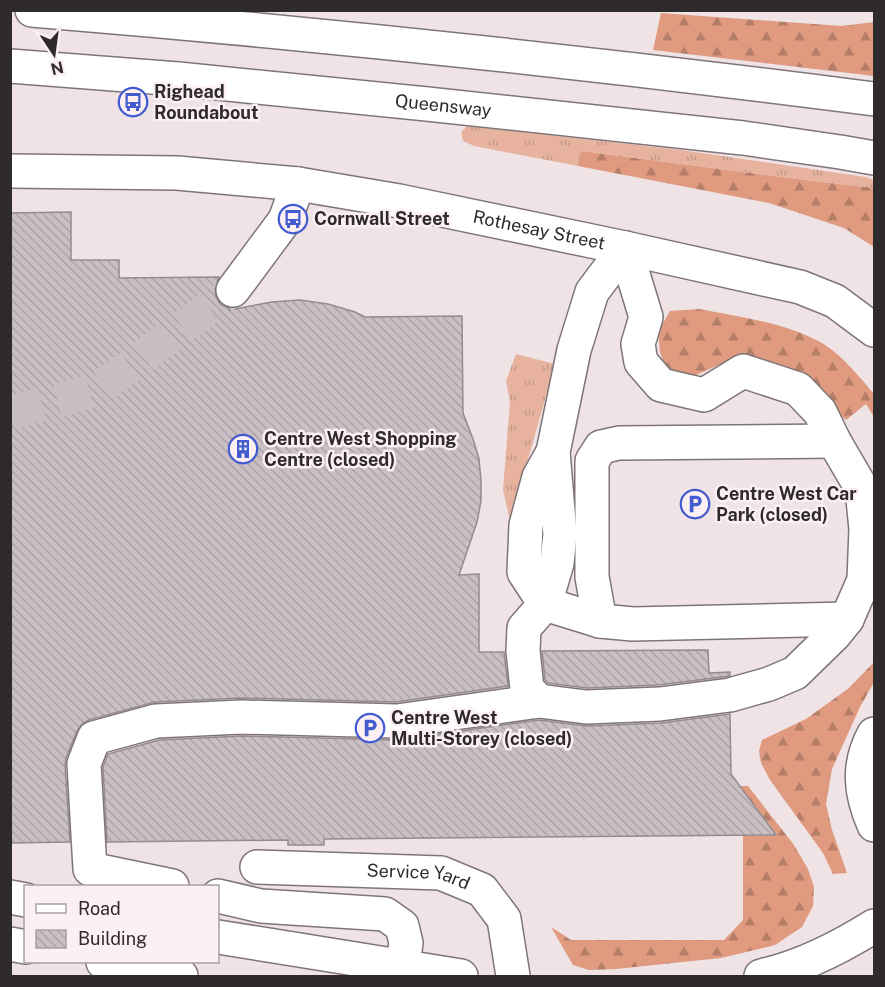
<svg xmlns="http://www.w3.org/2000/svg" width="885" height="987" font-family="'Public Sans',sans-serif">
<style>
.grass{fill:url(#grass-tufts)}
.forest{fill:url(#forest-firs)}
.building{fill:url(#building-back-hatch);stroke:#958b90;stroke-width:1.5}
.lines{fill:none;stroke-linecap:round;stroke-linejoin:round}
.minor-tunnel{stroke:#c9bec0;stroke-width:33;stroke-dasharray:33 16;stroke-linecap:butt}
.minor-casing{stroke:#7f7577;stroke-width:36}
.highway-casing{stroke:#7f7577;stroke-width:36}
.minor{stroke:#fff;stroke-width:33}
.highway{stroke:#fff;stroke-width:33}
.labels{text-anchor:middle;stroke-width:5;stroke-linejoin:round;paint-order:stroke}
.poi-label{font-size:18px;font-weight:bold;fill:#2f2a2b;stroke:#fcf0f2;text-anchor:start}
.street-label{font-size:18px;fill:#2f2a2b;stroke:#fcf0f2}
</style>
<defs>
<pattern id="grass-tufts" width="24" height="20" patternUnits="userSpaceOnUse" patternTransform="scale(1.5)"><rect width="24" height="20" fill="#e7b39f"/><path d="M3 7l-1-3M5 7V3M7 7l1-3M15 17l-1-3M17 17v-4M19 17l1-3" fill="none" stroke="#c69a89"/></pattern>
<pattern id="forest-firs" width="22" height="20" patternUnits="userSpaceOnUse" patternTransform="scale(1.5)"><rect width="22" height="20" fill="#df9a7f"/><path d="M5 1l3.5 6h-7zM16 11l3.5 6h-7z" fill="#b57e68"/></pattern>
<pattern id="building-back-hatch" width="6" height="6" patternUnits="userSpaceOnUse" patternTransform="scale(1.5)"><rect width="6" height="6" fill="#c9bfc4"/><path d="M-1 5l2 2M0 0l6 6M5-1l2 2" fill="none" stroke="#ada4a9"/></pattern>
</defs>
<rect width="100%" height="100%" fill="#efe3e5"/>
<path class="grass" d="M 467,126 L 681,150 L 866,177 L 874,180 L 874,188 L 813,181 L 582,151 L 578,166 L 474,146 L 463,141 L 461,132 Z
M 516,354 L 555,364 L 522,481 L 511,526 L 503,489 L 510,402 L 506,381 Z"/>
<path class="forest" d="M 661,13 L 842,26 L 874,22 L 874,76 L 653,50 Z
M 581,151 L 813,181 L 874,188 L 874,247 L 844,228 L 769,203 L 578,166 Z
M 699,309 C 740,317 783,322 820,342 C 839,352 860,377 874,394 L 874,417 L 866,404 L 846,420 L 802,382 L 742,361 L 723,363 L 694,376 L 666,370 L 660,352 L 658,332 L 670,311 Z
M 874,662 L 874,682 L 860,707 L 832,769 L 826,804 L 832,830 L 847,873 L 833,874 L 823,853 L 770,780 L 761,763 L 759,751 L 762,740 L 806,719 L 849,688 Z
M 740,786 L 748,786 L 794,845 L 808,869 L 814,887 L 813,906 L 802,927 L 775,945 L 721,958 L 616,969 L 589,970 L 573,965 L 551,927 L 571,940 L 724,940 L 743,920 L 743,836 L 776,835 Z"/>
<path class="building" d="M 71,212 L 71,260 L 119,260 L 119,278 L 219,277 L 215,287 L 216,297 L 221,305 L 229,308 L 229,310 L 272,302 L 300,300 L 328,304 L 355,312 L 365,317 L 462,316 L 463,413 L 473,439 L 479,459 L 481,480 L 481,501 L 477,522 L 459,575 L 479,574 L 479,652 L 504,652 L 508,686 L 396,702 L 241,698 L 155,702 L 89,720 L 82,724 L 77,731 L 66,758 L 65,765 L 70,842 L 10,843 L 10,213 Z
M 708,650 L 709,673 L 730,672 L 730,676 L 658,685 L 587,688 L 548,683 L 545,680 L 542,651 Z
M 730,714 L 731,774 L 776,835 L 324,839 L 324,845 L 288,845 L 288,840 L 107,842 L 103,767 L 108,754 L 159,740 L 241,736 L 397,740 L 539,720 L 587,726 L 661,723 Z"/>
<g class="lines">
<path class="minor-tunnel" d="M 10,413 L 97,390 L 233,290"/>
<g class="minor-casing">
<g id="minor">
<path id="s1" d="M 10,171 L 177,173 L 298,184 L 399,201 L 625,248 L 800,287 L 835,301 L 874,330"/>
<path d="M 233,290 L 285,220 L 298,184"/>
<path d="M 834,441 L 619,443 L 601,447 L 592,461 L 592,577 L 600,621 L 633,624 L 847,619"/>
<path d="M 553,452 L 539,477 L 526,525 L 524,572 L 545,604 L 524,628 L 523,651 L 527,689 L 539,701 L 586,707 L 660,704 L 730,695 L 769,684 L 795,673 L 835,634 L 847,619 L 864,580 L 866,529 L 862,489 L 834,441 L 820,412 L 798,389 L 743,371 L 704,395 L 661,385 L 641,362 L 638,344 L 646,317 L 625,248"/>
<path d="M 600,621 L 545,604 L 557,563 L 560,534 L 553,452 L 574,350 L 592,292 L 625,248"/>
<path d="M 874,734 C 857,765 860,793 874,825"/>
<path id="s2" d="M 257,867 L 441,873 L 482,890 L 504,919 L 513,976"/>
<path d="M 172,886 L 90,869 L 84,764 L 94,738 L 156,721 L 241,717 L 397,721 L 539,701"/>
<path d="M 218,896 L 261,906 L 385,914 L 402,926 L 406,943 L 401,976"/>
<path d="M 10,897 L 26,900"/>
<path d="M 218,937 L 461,976"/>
<path d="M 10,944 L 26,947"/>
<path d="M 103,962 L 181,976"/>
<path d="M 761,976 C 802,967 839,948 874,926"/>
</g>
</g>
<g class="highway-casing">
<g id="highway">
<path d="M 32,10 C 313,33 594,63 874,99"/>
<path id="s3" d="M 10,66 L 178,79 L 427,104 L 743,138 L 840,152 L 874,158"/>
</g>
</g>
<use href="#minor" class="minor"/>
<use href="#highway" class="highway"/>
</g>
<defs>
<g id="bus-ring" transform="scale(1.5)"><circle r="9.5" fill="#fcf0f2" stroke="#425bce" stroke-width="1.5"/><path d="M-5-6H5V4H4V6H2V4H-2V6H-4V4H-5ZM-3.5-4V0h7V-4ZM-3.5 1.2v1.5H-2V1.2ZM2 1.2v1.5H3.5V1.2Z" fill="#425bce"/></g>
<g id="building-ring" transform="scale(1.5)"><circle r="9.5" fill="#fcf0f2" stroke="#425bce" stroke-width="1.5"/><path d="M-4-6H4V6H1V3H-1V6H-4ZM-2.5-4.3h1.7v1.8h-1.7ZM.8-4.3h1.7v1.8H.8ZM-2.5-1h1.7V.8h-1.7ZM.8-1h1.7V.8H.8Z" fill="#425bce"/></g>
<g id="parking-ring" transform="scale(1.5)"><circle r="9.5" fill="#fcf0f2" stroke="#425bce" stroke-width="1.5"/><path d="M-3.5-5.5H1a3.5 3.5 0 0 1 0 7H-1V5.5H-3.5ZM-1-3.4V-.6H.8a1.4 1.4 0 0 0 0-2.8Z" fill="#425bce"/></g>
</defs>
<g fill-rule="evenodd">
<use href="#bus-ring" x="133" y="102"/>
<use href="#bus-ring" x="293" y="219"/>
<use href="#building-ring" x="243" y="449"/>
<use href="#parking-ring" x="695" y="504"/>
<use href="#parking-ring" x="370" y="728"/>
</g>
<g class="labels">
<g class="poi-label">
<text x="154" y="98">Righead<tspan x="154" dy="21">Roundabout</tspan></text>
<text x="314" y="225">Cornwall Street</text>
<text x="264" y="445">Centre West Shopping<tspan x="264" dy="21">Centre (closed)</tspan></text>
<text x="716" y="500">Centre West Car<tspan x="716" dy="21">Park (closed)</tspan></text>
<text x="391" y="724">Centre West<tspan x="391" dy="21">Multi-Storey (closed)</tspan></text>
</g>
<g class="street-label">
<text dy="6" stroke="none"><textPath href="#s3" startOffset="435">Queensway</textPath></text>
<text dy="6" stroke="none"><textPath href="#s1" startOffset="534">Rothesay Street</textPath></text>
<text dy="6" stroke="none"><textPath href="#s2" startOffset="162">Service Yard</textPath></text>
</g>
</g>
<rect width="885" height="987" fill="none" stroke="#2f2a2b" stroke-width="24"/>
<rect x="24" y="885" width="195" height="78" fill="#fcf0f2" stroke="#aaa1a2" stroke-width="1.5"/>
<rect x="36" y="904" width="30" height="9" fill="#ffffff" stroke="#aaa1a2" stroke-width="1.5"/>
<text x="78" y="915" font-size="18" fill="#2f2a2b">Road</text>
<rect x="36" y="930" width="30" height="18" fill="url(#building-back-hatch)" stroke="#aaa1a2" stroke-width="1.5"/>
<text x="78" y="945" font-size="18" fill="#2f2a2b">Building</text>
<g transform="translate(54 54) rotate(167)" stroke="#fcf0f2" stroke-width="4.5" paint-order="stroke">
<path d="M0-4.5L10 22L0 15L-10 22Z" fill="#2f2a2b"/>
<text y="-9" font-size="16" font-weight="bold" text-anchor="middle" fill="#2f2a2b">N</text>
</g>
</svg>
